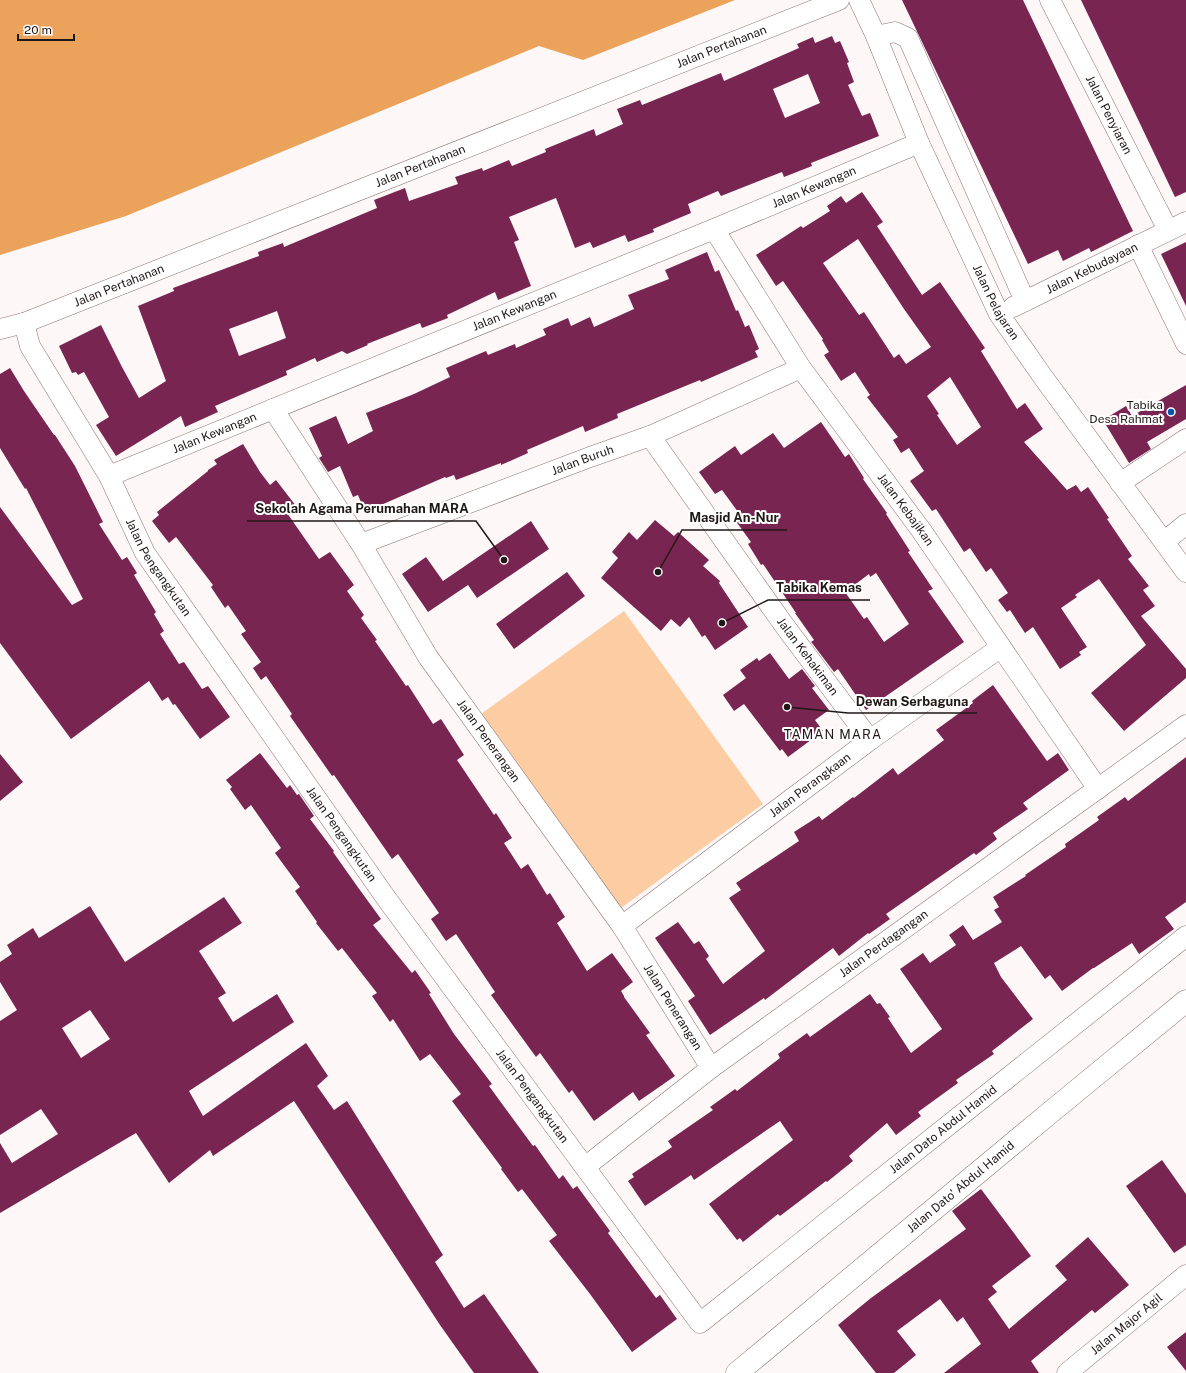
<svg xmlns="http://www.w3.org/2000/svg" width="1186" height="1373" font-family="'Public Sans',sans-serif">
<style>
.green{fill:#fccda3}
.forest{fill:#eba25a}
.building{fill:#782651;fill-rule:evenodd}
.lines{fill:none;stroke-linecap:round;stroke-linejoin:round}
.minor-casing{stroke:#8d7576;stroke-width:21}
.tertiary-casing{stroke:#8d7576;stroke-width:23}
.minor{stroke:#fff;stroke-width:20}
.tertiary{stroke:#fff;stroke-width:22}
.poi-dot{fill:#0856a4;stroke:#fff;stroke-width:1.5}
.labels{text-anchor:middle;stroke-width:4;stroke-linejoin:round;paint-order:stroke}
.street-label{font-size:12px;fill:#201717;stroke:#fff}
.poi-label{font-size:12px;fill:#201717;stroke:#fff;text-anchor:end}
.neighbourhood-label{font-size:13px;letter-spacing:1px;fill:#201717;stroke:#fff}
.leader{fill:none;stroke:#201717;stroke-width:1.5}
.callout-dot{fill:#201717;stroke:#fff;stroke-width:1.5}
.callout-label{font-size:13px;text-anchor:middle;font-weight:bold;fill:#201717;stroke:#fff;stroke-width:4;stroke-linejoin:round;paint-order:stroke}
</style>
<rect width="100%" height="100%" fill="#fdf7f7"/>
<path class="green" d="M 624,611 L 763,804 L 621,908 L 481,714 Z"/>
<path class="forest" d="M 0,0 L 735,0 L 583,60 L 539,46 L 126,216 L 0,255 Z"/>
<path class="building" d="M 902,0 L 1023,0 L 1133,231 L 1091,252 L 1089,248 L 1063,261 L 1058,250 L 1028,264 Z
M 1081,0 L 1186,0 L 1186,192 L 1175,197 Z
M 832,36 L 835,43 L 840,41 L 849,62 L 847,63 L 854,82 L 848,85 L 862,116 L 870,113 L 879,136 L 811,163 L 812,166 L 784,177 L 782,172 L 721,196 L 718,191 L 688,204 L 691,213 L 653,229 L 654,232 L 628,242 L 625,235 L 593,248 L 590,242 L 575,248 L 556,198 L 509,217 L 519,240 L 514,242 L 531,286 L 498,300 L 495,292 L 447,315 L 448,318 L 422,328 L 420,323 L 367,344 L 368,345 L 347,354 L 342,351 L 317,362 L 315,358 L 286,371 L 287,375 L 215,406 L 218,412 L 185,427 L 181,416 L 116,456 L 96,425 L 109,417 L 84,372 L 78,375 L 76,372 L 72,373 L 59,346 L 101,325 L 122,367 L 139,398 L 166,381 L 138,306 L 174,291 L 173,288 L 259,256 L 258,252 L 283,243 L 284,247 L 377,208 L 374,200 L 405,188 L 409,201 L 458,184 L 455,177 L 482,168 L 483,171 L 509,160 L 512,166 L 546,152 L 545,149 L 594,129 L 596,136 L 623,124 L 617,109 L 640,100 L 642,105 L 721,73 L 724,81 L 799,48 L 797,44 L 813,37 L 815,43 ZM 808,74 L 820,103 L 785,118 L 773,89 ZM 277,311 L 286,338 L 239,356 L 229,329 Z
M 862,192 L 883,222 L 877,226 L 922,295 L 940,282 L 985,348 L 981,351 L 1017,409 L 1025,403 L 1043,429 L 1024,442 L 1067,490 L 1076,485 L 1081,492 L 1088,487 L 1109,518 L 1107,519 L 1132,556 L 1128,559 L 1149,586 L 1143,590 L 1155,606 L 1141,616 L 1186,669 L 1186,678 L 1124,731 L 1091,693 L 1146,645 L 1099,579 L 1075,595 L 1077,597 L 1061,608 L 1087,647 L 1079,652 L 1081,655 L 1060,669 L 1033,627 L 1025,633 L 1010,610 L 1007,612 L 998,600 L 1008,593 L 991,568 L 986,572 L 970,548 L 964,552 L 936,509 L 932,511 L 910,481 L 924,471 L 909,448 L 901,453 L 893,440 L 898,437 L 867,397 L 870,395 L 855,372 L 841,381 L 824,355 L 829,352 L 822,340 L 823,339 L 783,281 L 776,286 L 756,255 L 801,226 L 803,228 L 830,211 L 827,206 L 841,196 L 846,203 ZM 858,239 L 904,309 L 931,347 L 906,364 L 899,354 L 894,358 L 864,312 L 859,315 L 823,263 ZM 950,377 L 981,427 L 957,445 L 937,415 L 939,414 L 927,396 Z
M 1186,242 L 1186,306 L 1161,254 Z
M 707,252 L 715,272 L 719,270 L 736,311 L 738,310 L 745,327 L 749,325 L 759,349 L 755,351 L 758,357 L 701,382 L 700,380 L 617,414 L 618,418 L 585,432 L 583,426 L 527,450 L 528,453 L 501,465 L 501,463 L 456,480 L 454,475 L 446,478 L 445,477 L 365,512 L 358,495 L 353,497 L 340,466 L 328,472 L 319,458 L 322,456 L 309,428 L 336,416 L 348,444 L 373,431 L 366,413 L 414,394 L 450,377 L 446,368 L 486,351 L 488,355 L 515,344 L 516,348 L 546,335 L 543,329 L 568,318 L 571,326 L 590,317 L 594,327 L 634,309 L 628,295 L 669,279 L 665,270 Z
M 10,368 L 24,391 L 54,435 L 55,435 L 75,466 L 103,522 L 99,524 L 122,560 L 127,557 L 137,573 L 134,575 L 156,612 L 154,614 L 164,631 L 160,634 L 179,664 L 184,662 L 202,689 L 208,686 L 230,717 L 200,739 L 175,704 L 173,705 L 168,697 L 162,701 L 149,681 L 71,739 L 0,643 L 0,507 L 72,605 L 83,599 L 26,488 L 25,489 L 0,448 L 0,374 Z
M 1186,385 L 1186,419 L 1147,442 L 1151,449 L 1129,463 L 1103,420 L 1126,406 L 1132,416 Z
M 821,422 L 845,457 L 849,454 L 864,478 L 863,479 L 887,513 L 886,514 L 910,551 L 908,552 L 933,589 L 928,591 L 964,642 L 866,710 L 838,669 L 834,672 L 812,643 L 811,642 L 814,640 L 795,613 L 796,613 L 763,564 L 761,565 L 748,544 L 751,542 L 735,520 L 741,516 L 722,490 L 715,494 L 699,472 L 735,446 L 741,455 L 773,433 L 784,448 ZM 876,573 L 909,624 L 884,642 L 867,617 L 864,619 L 845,592 L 869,574 L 870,577 Z
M 243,444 L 260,472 L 270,485 L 276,480 L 296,506 L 287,513 L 319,559 L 330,552 L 354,585 L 347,591 L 364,615 L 361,618 L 377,640 L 375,641 L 406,686 L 408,685 L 433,724 L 441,719 L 464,755 L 457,760 L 494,815 L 496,813 L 512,838 L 504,843 L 521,869 L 528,864 L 547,895 L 550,893 L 565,917 L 557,923 L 587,971 L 612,953 L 633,982 L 621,991 L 624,996 L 624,997 L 650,1033 L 646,1035 L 675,1076 L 639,1101 L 633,1092 L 594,1121 L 572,1090 L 569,1093 L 540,1053 L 536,1057 L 491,995 L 495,992 L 456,934 L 446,941 L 431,919 L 439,913 L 398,854 L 392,859 L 334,775 L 332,776 L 290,716 L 292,714 L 266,676 L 261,680 L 253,668 L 261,662 L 241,634 L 246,631 L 228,605 L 225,608 L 211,587 L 213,585 L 176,537 L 169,543 L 152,521 L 159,515 L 157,512 L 208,471 L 208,470 L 217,464 L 214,460 Z
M 655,520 L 674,536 L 678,532 L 709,560 L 703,566 L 720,581 L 719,583 L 748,627 L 715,650 L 705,635 L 702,637 L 689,617 L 680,627 L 671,619 L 661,631 L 601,578 L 618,558 L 612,552 L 629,532 L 637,540 Z
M 531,521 L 549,549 L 477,598 L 468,585 L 428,612 L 402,574 L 426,557 L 443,581 Z
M 567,572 L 585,596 L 514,649 L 496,624 Z
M 770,653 L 789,679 L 802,669 L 815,686 L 812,688 L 829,710 L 815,720 L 823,731 L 788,757 L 782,749 L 780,751 L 744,704 L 734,711 L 723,695 L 746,678 L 740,670 L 757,658 L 759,661 Z
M 993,685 L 1047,761 L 1058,753 L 1069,770 L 1023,803 L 1028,809 L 993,833 L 997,839 L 976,855 L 974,853 L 886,914 L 890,919 L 869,934 L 868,933 L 839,956 L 833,948 L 765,1000 L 764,998 L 710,1035 L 688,1001 L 695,996 L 655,938 L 678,922 L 694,944 L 699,941 L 709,956 L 706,959 L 723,984 L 765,951 L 729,898 L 741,890 L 736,883 L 799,841 L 794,832 L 819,816 L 822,820 L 853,797 L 854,798 L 893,768 L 898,775 L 944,740 L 936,730 L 973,703 L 972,701 Z
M 260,753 L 287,788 L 290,785 L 297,795 L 299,794 L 314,816 L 310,819 L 334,851 L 333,852 L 357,886 L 381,919 L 373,925 L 412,973 L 415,970 L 431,993 L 429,994 L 454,1034 L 492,1084 L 489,1086 L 533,1146 L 535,1145 L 559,1179 L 563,1175 L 573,1189 L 577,1186 L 610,1231 L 608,1233 L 656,1298 L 660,1295 L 677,1319 L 632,1352 L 590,1294 L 549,1241 L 557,1235 L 522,1189 L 518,1192 L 501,1169 L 502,1168 L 452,1101 L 461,1094 L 430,1054 L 420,1061 L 393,1019 L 390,1022 L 372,996 L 377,993 L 342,948 L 338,951 L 316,923 L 317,922 L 295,891 L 300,887 L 275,853 L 281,848 L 251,805 L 245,810 L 230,789 L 232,787 L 226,780 Z
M 0,754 L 23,782 L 0,801 Z
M 1186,757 L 1186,902 L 1165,917 L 1174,929 L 1139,954 L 1132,943 L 1094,968 L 1093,968 L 1062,991 L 1050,975 L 1045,979 L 1021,946 L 994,963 L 1001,977 L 1033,1019 L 992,1051 L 994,1054 L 956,1080 L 958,1083 L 918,1112 L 921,1116 L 896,1135 L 887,1123 L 849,1156 L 853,1161 L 827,1182 L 826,1181 L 780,1216 L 778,1214 L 743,1242 L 740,1238 L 737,1240 L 709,1204 L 793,1140 L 780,1121 L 694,1180 L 691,1175 L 645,1206 L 628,1181 L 634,1177 L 632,1174 L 672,1147 L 668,1141 L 713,1110 L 710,1107 L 735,1089 L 737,1091 L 780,1058 L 778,1054 L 807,1033 L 810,1037 L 870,994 L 877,1004 L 880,1003 L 890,1017 L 888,1018 L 911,1053 L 942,1029 L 900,969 L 923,953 L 930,963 L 956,945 L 949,935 L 963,925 L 973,940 L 1002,922 L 994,910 L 999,907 L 993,897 L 1026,876 L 1025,875 L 1066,847 L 1065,844 L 1099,820 L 1097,817 L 1125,797 L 1128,801 Z
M 224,897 L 242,923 L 199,951 L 226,993 L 218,998 L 233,1022 L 277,994 L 294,1022 L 189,1091 L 203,1116 L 306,1043 L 328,1076 L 317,1086 L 334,1110 L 347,1101 L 443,1255 L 435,1262 L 464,1308 L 484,1294 L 539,1373 L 474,1373 L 440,1325 L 294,1101 L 213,1156 L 210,1150 L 169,1183 L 136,1133 L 0,1213 L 0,1143 L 12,1163 L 58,1134 L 41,1109 L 0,1135 L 0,1021 L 17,1010 L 0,982 L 0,962 L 12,954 L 7,945 L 33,928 L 39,938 L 90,906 L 125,962 ZM 90,1010 L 110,1039 L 81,1058 L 62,1028 Z
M 1162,1160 L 1186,1194 L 1186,1245 L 1174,1253 L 1126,1186 Z
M 981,1189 L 1031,1256 L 992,1286 L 997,1292 L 988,1299 L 1009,1329 L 1067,1280 L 1055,1266 L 1088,1237 L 1129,1285 L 1095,1313 L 1092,1310 L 1031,1361 L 1039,1373 L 944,1373 L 981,1344 L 963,1317 L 957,1322 L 940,1299 L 897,1331 L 916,1355 L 894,1373 L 876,1373 L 838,1325 L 871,1298 L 966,1229 L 952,1211 Z
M 1186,1332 L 1186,1371 L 1167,1347 Z"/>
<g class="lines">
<g class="minor-casing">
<g id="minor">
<path id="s1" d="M 859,0 L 876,36 L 919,143 L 999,314 L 1043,377 L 1186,572"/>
<path id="s2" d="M 1050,0 L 1168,230"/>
<path d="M 876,36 L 895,32 L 908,38 L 1025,301"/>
<path id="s3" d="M 714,229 L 801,368 L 921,530 L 1098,789"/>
<path d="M 1138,245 L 1186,344"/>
<path id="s4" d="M 1013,307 L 1186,222"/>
<path id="s5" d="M 24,323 L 30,346 L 109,476 L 145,553 L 386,898 L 700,1323 L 1186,936"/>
<path id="s6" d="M 0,329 L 24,323 L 839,0"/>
<path id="s7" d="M 273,409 L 361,544 L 428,657 L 622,926 L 711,1068"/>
<path id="s8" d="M 650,436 L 784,625 L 870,740"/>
<path id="s9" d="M 109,476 L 714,229 L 919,143"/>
<path d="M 1120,483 L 1186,439"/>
<path d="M 1164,542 L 1186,524"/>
<path id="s10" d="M 361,544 L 590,457 L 650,436 L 801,368"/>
<path id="s11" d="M 622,926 L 870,740 L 1001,647"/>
<path id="s12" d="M 585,1167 L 711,1068 L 1186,725"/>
<path id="s13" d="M 1067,1373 L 1186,1275"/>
</g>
</g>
<g class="tertiary-casing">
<g id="tertiary">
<path id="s14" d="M 737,1373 L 1046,1116 L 1186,1001"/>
</g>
</g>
<use href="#minor" class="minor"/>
<use href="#tertiary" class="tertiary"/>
</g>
<circle class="poi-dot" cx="1171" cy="412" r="4"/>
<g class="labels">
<g class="street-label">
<text dy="4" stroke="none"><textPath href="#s6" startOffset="775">Jalan Pertahanan</textPath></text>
<text dy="4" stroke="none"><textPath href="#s2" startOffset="129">Jalan Penyiaran</textPath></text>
<text dy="4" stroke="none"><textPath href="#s6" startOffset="451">Jalan Pertahanan</textPath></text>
<text dy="4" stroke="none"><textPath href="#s9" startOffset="762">Jalan Kewangan</textPath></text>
<text dy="4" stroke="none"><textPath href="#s4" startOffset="88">Jalan Kebudayaan</textPath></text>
<text dy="4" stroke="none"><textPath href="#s6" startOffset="127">Jalan Pertahanan</textPath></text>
<text dy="4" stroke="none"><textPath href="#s1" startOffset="332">Jalan Pelajaran</textPath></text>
<text dy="4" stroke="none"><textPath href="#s9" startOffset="438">Jalan Kewangan</textPath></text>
<text dy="4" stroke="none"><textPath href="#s9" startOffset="114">Jalan Kewangan</textPath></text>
<text dy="4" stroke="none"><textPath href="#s10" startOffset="237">Jalan Buruh</textPath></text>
<text dy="4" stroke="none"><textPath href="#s3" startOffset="340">Jalan Kebajikan</textPath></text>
<text dy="4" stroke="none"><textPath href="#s5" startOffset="280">Jalan Pengangkutan</textPath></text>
<text dy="4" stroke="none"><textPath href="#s8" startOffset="271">Jalan Kehakiman</textPath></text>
<text dy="4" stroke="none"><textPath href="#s7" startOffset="396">Jalan Penerangan</textPath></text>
<text dy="4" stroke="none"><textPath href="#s11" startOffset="235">Jalan Perangkaan</textPath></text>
<text dy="4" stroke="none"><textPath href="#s5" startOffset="604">Jalan Pengangkutan</textPath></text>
<text dy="4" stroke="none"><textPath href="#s12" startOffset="373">Jalan Perdagangan</textPath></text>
<text dy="4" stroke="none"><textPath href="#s7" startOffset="720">Jalan Penerangan</textPath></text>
<text dy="4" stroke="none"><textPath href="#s5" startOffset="928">Jalan Pengangkutan</textPath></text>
<text dy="4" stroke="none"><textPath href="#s5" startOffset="1521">Jalan Dato Abdul Hamid</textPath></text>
<text dy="4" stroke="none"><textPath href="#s14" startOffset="291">Jalan Dato' Abdul Hamid</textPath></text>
<text dy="4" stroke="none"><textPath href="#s13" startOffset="77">Jalan Major Agil</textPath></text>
</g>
<g class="poi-label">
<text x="1163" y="409">Tabika<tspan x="1163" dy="14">Desa Rahmat</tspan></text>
</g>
<g class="neighbourhood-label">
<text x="833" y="739">TAMAN MARA</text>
</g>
</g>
<path class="leader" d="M504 560L476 521H247M658 572L682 530H787M722 623L768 600H870M787 707L848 713H977"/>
<g class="callout-dot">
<circle cx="504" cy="560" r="4"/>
<circle cx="658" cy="572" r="4"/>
<circle cx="722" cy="623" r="4"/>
<circle cx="787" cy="707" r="4"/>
</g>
<g class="callout-label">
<text x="362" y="513">Sekolah Agama Perumahan MARA</text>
<text x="734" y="522">Masjid An-Nur</text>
<text x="819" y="592">Tabika Kemas</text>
<text x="912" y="706">Dewan Serbaguna</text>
</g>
<path d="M18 34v6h56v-6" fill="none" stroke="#201717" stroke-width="2"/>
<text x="24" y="34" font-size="12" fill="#201717" stroke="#ffffff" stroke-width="3" paint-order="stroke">20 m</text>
</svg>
